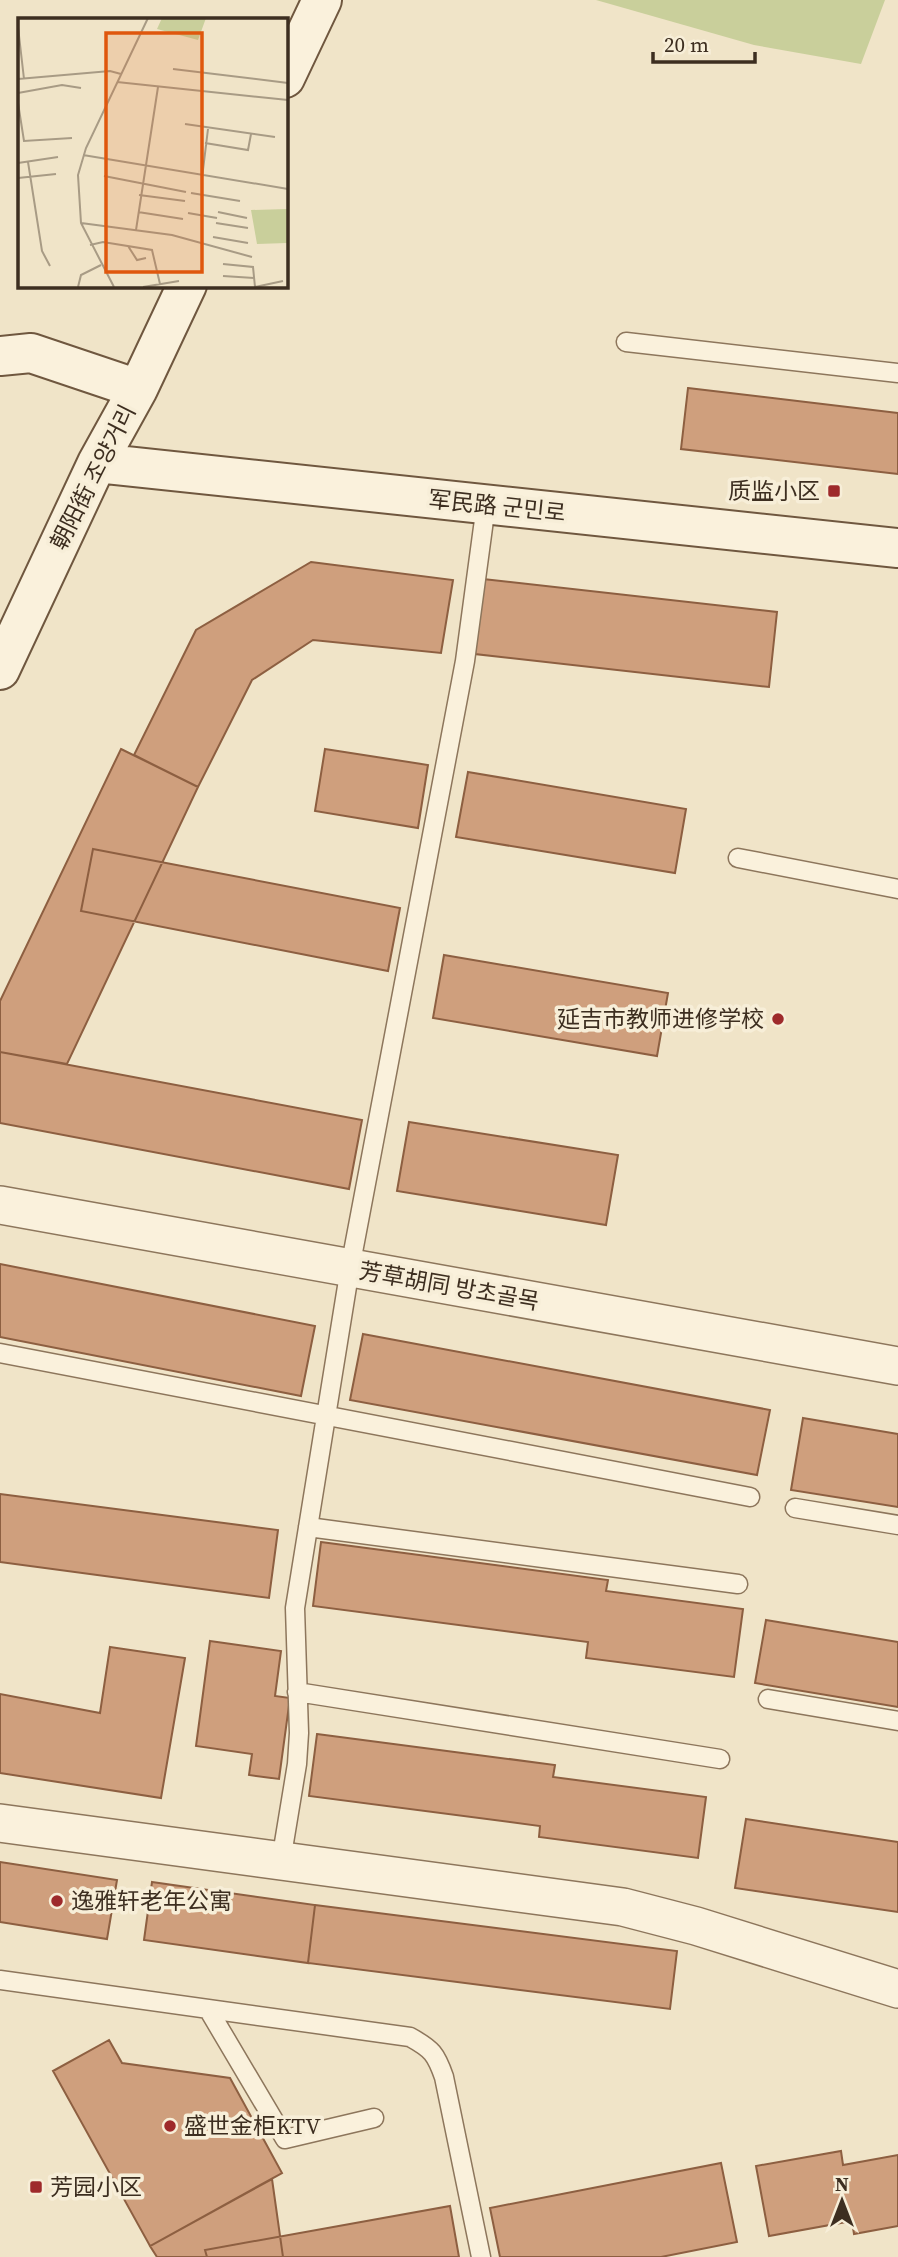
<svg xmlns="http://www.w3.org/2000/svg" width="898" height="2257" font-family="'Source Serif 4','Noto Sans SC','Noto Sans KR',serif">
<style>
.green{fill:#c9cf9b}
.building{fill:#cf9f7d;stroke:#8d5f41;stroke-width:2}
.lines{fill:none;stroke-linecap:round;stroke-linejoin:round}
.lane-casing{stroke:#8d765c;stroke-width:21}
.street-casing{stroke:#8d765c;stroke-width:40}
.secondary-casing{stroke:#6f573f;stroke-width:42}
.lane{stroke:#faf1dc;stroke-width:18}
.street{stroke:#faf1dc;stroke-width:37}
.secondary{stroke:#faf1dc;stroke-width:38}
.poi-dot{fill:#9e2a2b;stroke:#f7eed8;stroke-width:2.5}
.labels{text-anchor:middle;stroke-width:7;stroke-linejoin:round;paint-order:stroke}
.street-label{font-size:23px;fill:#3d2e20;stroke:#f7eed8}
.poi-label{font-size:23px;fill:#3d2e20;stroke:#f7eed8;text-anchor:start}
.inset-road{fill:none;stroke:#a89b85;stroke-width:2}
.view{fill:#df570d;fill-opacity:0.15;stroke:#df570d;stroke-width:3.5}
.inset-edge{fill:none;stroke:#3d2e20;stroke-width:3.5}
</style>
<rect width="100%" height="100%" fill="#f0e4c8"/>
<path class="green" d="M 596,0 L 885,0 L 861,64 L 754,45 Z"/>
<path class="building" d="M 688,388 L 898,413 L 898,474 L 681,449 Z
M 311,562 L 453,580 L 441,653 L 313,640 L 252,680 L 198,787 L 134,755 L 196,630 Z
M 483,579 L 777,612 L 769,687 L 475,654 Z
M 121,749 L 198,787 L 67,1064 L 0,1052 L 0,1001 Z
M 325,749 L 428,765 L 418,828 L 315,811 Z
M 468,772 L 686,809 L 675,873 L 456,837 Z
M 93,849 L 400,908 L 388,971 L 81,911 Z
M 444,955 L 668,993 L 657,1056 L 433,1018 Z
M 0,1052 L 362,1120 L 349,1189 L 0,1123 Z
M 409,1122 L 618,1155 L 606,1225 L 397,1191 Z
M 0,1264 L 315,1326 L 301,1396 L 0,1337 Z
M 363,1334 L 770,1410 L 757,1475 L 350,1400 Z
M 803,1418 L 898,1434 L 898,1507 L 791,1490 Z
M 0,1494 L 278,1530 L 269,1598 L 0,1562 Z
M 321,1542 L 608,1580 L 606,1591 L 743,1609 L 734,1677 L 586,1658 L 588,1642 L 313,1606 Z
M 766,1620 L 898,1642 L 898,1707 L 755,1683 Z
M 210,1641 L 281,1651 L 275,1696 L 290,1698 L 279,1779 L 249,1775 L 252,1754 L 196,1746 Z
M 110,1647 L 185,1658 L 161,1798 L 0,1773 L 0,1694 L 100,1713 Z
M 317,1734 L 555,1765 L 553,1777 L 706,1797 L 698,1858 L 539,1837 L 540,1826 L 309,1796 Z
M 746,1819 L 898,1842 L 898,1912 L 735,1888 Z
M 0,1862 L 117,1880 L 107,1939 L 0,1922 Z
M 152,1882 L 315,1905 L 308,1963 L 144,1940 Z
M 315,1905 L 677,1951 L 670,2009 L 308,1963 Z
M 109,2040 L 122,2063 L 230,2078 L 282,2173 L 150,2246 L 53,2071 Z
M 841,2151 L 843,2165 L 898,2155 L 898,2226 L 854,2234 L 852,2221 L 769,2236 L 756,2166 Z
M 721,2163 L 737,2242 L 661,2257 L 500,2257 L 490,2208 Z
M 272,2179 L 283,2257 L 157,2257 L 150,2246 Z
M 450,2206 L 459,2257 L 207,2257 L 205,2250 Z"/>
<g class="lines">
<g class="lane-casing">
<path id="lane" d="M 626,342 L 898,373
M 738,858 L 898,889
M 0,1353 L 750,1497
M 795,1508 L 898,1525
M 308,1527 L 738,1584
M 297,1692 L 720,1759
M 768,1699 L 898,1721
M 281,1861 L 297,1764 L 299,1733 L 295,1608 L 350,1268 L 465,661 L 486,505
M 0,1980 L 410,2037 C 432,2049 436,2054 444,2077 L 481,2257
M 208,2009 L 285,2139 L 374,2118"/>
</g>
<g class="street-casing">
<path id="street" d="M 0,1205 L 898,1366
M 0,1823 L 623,1907 L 696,1926 L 898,1989"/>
</g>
<g class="secondary-casing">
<path id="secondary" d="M 285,78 L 322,0
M 0,356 L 31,353 L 138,389
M 97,463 L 898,548
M 0,670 L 97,463 L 138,389 L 187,285"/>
</g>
<use href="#lane" class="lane"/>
<use href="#street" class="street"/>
<use href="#secondary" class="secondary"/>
</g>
<g class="poi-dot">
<rect x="827" y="484" width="14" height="14" rx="3.5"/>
<circle cx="778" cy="1019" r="7"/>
<circle cx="57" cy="1901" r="7"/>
<circle cx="170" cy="2126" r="7"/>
<rect x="29" y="2180" width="14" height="14" rx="3.5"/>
</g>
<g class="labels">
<g class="street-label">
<text transform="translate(93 477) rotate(-63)" y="8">朝阳街 조양거리</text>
<text transform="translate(497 506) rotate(6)" y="8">军民路 군민로</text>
<text transform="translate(449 1286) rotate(10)" y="8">芳草胡同 방초골목</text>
</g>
<g class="poi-label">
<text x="820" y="499" text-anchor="end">质监小区</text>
<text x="764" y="1027" text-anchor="end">延吉市教师进修学校</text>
<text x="71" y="1909">逸雅轩老年公寓</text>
<text x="184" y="2134">盛世金柜KTV</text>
<text x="50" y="2195">芳园小区</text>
</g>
</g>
<g transform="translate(18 18)">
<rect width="270" height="270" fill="#f0e4c8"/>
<path d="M 144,0 L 188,0 L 180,22 L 139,11 ZM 269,191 L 269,225 L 239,226 L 233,192 Z" fill="#c9cf9b"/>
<path class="inset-road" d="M 0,9 L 6,61M 155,51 L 270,65M 0,61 L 92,53 L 103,56M 99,64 L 270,82M 0,75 L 44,67 L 63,70M 0,85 L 6,123 L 54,120M 167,106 L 257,119M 187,125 L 230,132 L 233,116M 65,137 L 270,171M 10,144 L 24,233 L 32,248M 0,145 L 40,139M 86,158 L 168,174M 0,160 L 38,156M 184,160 L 190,111M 173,175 L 222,183M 121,177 L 167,183M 120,194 L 165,201M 200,194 L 229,200M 170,195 L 199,200M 63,205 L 154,217 L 234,239M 198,205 L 230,210M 118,212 L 140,69M 195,219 L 230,225M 72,227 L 85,224 L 134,232 L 142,266M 110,228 L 119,242 L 128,240M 205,246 L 235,249 L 237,269M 205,258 L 236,260M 60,269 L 63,257 L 83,247M 96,269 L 63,205 L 60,157 L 68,130 L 130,0M 125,269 L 161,263M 237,269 L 265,263"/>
<path class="view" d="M 88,15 L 184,15 L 184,254 L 88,254 Z"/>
<rect width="270" height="270" class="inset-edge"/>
</g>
<g transform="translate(842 2201)" stroke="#f7eed8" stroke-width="5" paint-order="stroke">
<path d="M0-5L12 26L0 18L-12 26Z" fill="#3d2e20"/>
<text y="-10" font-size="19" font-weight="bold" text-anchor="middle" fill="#3d2e20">N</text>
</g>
<path d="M653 52v10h102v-10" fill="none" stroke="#3d2e20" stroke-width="3.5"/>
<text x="664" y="52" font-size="21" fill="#3d2e20" stroke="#f7eed8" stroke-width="5" paint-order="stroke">20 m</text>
</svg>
